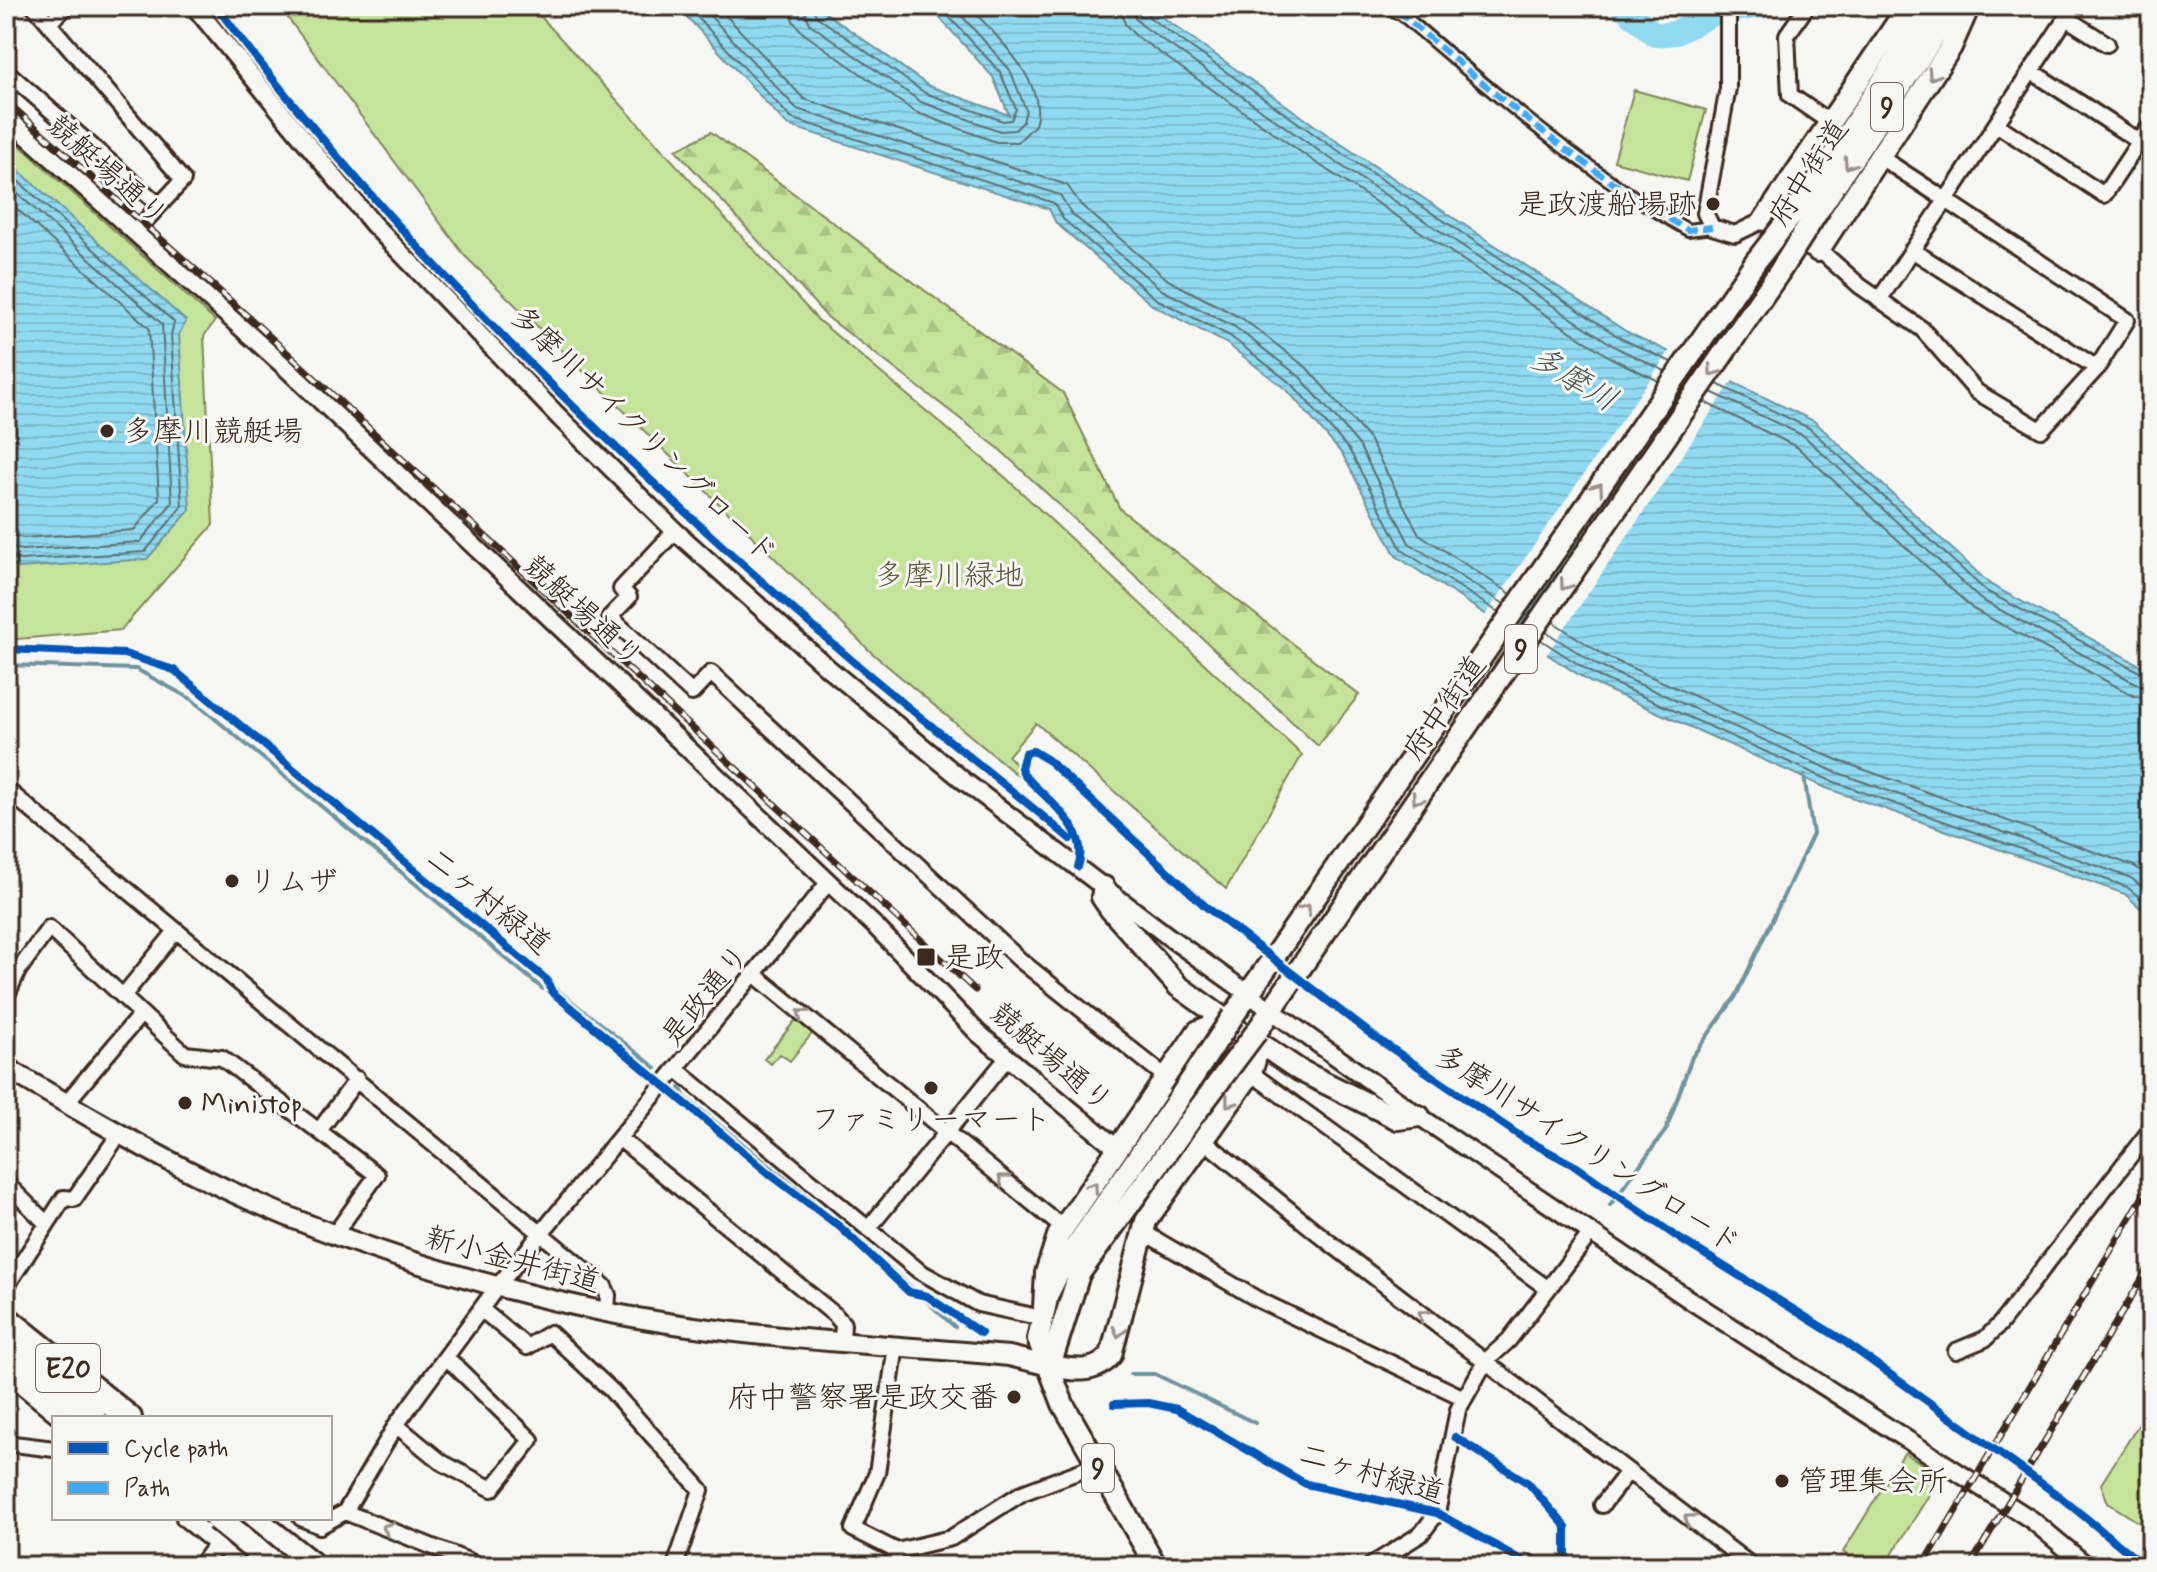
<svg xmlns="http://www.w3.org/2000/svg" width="2157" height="1572" font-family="Mynerve,'Klee One',sans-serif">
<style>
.green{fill:#c6e39b;stroke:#80865c;stroke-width:2}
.forest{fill:url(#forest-firs);stroke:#80865c;stroke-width:2}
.water{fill:url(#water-rules);stroke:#6e949d;stroke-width:2}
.pier{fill:#f6f6f2}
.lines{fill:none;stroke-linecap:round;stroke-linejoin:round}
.shore{stroke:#5d7072;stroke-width:2}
.stream{stroke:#6e949d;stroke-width:4}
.river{stroke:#90daf1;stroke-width:24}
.pedestrian-casing{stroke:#3b2a1e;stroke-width:16}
.minor-casing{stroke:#3b2a1e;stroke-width:20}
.tertiary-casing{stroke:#3b2a1e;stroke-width:22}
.secondary-casing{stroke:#3b2a1e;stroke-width:24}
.primary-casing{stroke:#3b2a1e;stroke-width:26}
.motorway-casing{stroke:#3b2a1e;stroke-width:30}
.pedestrian{stroke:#f6f6f2;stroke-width:10}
.minor{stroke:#f6f6f2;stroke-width:14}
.tertiary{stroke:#f6f6f2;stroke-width:16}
.secondary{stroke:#f6f6f2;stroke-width:18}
.primary{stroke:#f6f6f2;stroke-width:20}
.motorway{stroke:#f6f6f2;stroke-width:24}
.rail-casing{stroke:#3b2a1e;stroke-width:7}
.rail{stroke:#f6f6f2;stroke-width:4;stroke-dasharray:12;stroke-linecap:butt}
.primary-bridge-casing{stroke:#3b2a1e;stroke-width:26;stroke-linecap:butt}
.motorway-bridge-casing{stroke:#3b2a1e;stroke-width:30;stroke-linecap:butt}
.primary-bridge{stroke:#f6f6f2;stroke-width:20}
.motorway-bridge{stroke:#f6f6f2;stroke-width:24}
.quiet{stroke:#3fa9f5;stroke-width:6;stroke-dasharray:12 6;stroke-linecap:butt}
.cycleway-casing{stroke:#f6f6f2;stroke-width:13}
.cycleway{stroke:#0057b8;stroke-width:8}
.oneway{stroke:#989088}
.poi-dot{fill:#3b2a1e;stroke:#f6f6f2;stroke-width:3}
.labels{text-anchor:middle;stroke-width:6;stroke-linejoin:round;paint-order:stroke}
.shield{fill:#f6f6f2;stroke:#73675e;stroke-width:2}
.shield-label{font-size:28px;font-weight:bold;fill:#3b2a1e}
.street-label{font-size:30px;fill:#3b2a1e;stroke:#f6f6f2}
.poi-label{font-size:30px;fill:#3b2a1e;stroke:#f6f6f2;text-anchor:start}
.park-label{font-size:30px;fill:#5e583d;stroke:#f6f6f2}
.water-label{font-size:32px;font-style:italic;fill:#505653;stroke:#f6f6f2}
</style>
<defs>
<pattern id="forest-firs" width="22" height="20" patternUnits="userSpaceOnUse" patternTransform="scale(2)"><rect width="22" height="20" fill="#c6e39b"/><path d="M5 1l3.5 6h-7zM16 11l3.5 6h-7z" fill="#abc385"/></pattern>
<pattern id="water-rules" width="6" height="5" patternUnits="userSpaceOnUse" patternTransform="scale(2)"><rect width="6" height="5" fill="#90daf1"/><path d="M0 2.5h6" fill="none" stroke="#7dbbce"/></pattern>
</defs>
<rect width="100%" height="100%" fill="#f6f6f2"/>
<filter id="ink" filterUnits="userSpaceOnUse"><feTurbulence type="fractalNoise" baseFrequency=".0125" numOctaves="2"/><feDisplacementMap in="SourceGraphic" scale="16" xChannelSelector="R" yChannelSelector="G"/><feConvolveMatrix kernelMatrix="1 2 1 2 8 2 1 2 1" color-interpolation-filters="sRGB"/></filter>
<g filter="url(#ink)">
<path class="green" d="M 279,6 L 531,6 L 818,320 L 1006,478 L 1302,755 L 1226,889 L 1036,723 L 1008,756 L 1042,796 L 872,653 L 465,256 Z
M 1634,90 L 1706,110 L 1687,181 L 1614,161 Z
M 6,133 L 215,321 L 204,336 L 213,525 L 121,630 L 6,640 Z
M 797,1018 L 814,1031 L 790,1061 L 780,1054 L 771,1064 L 764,1059 Z
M 2151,1405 L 2151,1530 L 2108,1503 L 2101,1484 Z
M 1904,1453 L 1936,1472 L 1939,1479 L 1885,1566 L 1862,1566 L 1843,1552 Z"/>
<path class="forest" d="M 711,132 L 1063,393 L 1120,509 L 1359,695 L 1318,746 L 997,447 L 826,316 L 676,150 Z"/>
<path class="water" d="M 677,6 L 816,6 L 929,86 L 1009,115 L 993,77 L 929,6 L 1147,6 L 1332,138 L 1627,332 L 1814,421 L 1991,585 L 2151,671 L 2151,918 L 2125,894 L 1826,788 L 1590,682 L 1396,556 L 1343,455 L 1288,391 L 1226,343 L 1152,305 L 1056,223 L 1049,209 L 787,125 Z
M 6,159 L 186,321 L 179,334 L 190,510 L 147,559 L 19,568 L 6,563 Z"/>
<path class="pier" d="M 1671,349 L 1699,362 L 1510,635 L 1484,617 Z
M 1706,366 L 1734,379 L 1545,657 L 1516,638 Z"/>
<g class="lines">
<path class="shore" d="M 687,6 L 791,118 L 1054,203 L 1063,219 L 1156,299 L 1230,336 L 1293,385 L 1350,451 L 1402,550 L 1498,612
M 701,6 L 797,109 L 1060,195 L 1071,213 L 1162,290 L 1235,327 L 1300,377 L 1359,445 L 1409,543 L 1504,604
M 717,6 L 804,99 L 1067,185 L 1081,205 L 1168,280 L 1243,319 L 1307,368 L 1369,439 L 1419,534 L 1511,594
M 790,6 L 793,21 L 803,33 L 915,112 L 996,142 L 1018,142 L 1035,125 C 1049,83 994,34 969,6
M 803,6 L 810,24 L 921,102 L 1000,131 L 1015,130 L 1023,122 L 1026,110 L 1010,70 L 953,6
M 813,6 L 816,16 L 925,93 L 1003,121 L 1011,120 L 1016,109 L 1000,72 L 939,6
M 1121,6 L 1125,24 L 1136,36 L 1315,162 L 1611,358 L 1659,381
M 1133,6 L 1135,18 L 1143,26 L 1322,153 L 1617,348 L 1665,371
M 1143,6 L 1150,18 L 1328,144 L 1622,339 L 1671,362
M 6,170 L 174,322 L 171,335 L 182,506 L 145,552 L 21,560 L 6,557
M 6,183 L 162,324 L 172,503 L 140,542 L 22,550 L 6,546
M 6,199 L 149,328 L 159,499 L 134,530 L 24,538 L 6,534
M 1717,384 L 1809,428 L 1986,591 L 2151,678
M 1711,392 L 1804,436 L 1980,599 L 2139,685 L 2151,688
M 1704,402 L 1797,447 L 1973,609 L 2134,696 L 2151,700
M 1553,622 L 1605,656 L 1837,760 L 2134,866 L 2151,878
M 1546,632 L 1599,666 L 1833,771 L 2131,878 L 2151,894
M 1541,640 L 1595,675 L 1829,780 L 2127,887 L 2151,907"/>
<path class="stream" d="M 6,665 L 136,669 L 191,699 L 543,989
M 556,989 L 656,1068
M 680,1088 L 685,1097 L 846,1228 L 955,1327
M 1610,1205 L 1666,1130 L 1692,1057 L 1736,996 L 1813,834 L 1804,776
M 1130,1374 L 1155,1374 L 1255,1423"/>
<path class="river" d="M 1622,6 L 1655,35 L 1676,33 L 1713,14 L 1760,6"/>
<g class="pedestrian-casing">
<path id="pedestrian" d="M 1398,11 C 1490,90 1582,170 1688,230 L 1712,227"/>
</g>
<g class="minor-casing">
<path id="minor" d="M 34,6 L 183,180 L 135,232
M 1393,6 L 1398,11
M 1728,6 L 1728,88 L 1705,213 L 1712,227 L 1735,234 L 1764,220 L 1807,248 L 1823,253 L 1860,286 L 1922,329 L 1977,392 L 2041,430 L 2097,368 L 2127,320 L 1946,200 L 2074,6
M 1807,6 L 1787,35 L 1790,95 L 1832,124
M 2066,18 L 2107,44
M 49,23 L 67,6
M 6,71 L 159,205
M 2031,71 L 2140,142
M 1996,124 L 2104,195 L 2151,124
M 1912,250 L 2097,368
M 1879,300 L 1946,200 L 1880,157
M 675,531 L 621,589 L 629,597 L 610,617 L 692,693 L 711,673 L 1020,960 L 1167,1078
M 6,794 L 12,794 L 604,1286 L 608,1295 L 607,1312
M 754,974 L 1063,1228
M 123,996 L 176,931
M 6,997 L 18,971 L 49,928 L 185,1054 L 222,1058 L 377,1175 L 334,1235
M 676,1069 L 919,1271 L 978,1304 L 1042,1318
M 1251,1073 L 1547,1288
M 66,1103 L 141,1014
M 319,1131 L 357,1079
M 619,1138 L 835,1315 L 843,1324 L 842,1340
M 1202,1139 L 1330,1243 L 1752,1566
M 6,1183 L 46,1223
M 868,1229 L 1007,1058
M 1143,1232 L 1257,1299 L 1464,1398
M 6,1287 L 64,1198 L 74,1199 L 120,1133
M 481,1309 L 527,1347 L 550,1333 L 612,1391 L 701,1490 L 675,1566
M 896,1346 L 877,1473 L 853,1529 L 897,1551
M 1956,1351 L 1985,1339 L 2000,1324 L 2151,1129
M 396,1425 L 441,1462 L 492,1489 L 531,1440 L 446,1357
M 6,1443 L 54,1449
M 1602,1505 L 1627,1473
M 345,1512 L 481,1566
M 301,1518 L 320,1526 L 345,1512 L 396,1425 L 497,1287 L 828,883
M 891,1566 L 897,1551 L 951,1538 L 1022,1493 L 1096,1465
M 1370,1566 L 1421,1534 L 1437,1513 L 1458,1410 L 1485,1362 L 1509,1340 L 1590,1234
M 1529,1566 L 1529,1563"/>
</g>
<g class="tertiary-casing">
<path id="tertiary" d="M 194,6 L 373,224 L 560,418 L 675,531 L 828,668 L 964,781 L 1169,937 L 1419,1116 L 1690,1300 L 2032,1520 L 2087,1566
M 6,117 L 284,366 L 876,927 L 978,1033 L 1119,1150
M 6,1372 L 62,1418
M 185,1518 L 245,1566
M 201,1566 L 217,1544"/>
</g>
<g class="secondary-casing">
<path id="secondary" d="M 6,1075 L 10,1070 C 69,1105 128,1140 189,1171 C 320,1238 463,1282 606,1312 C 738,1339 875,1343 1009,1356 L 1050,1366"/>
</g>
<g class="primary-casing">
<path id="primary" d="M 1806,197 L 1931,7
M 1820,208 L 1954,6
M 1764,220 L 1901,17 L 1909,11 L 1926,15
M 1818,251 L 1951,47 L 1969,6
M 1104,887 L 1102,897 L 1111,910 L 1178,986 L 1231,1024
M 1233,1016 L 1756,261
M 1257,1031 L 1778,274
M 1249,1036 L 1299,1070 L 1398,1119 L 1419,1116
M 6,1067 L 10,1070
M 1044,1307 L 1046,1273 L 1058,1236 L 1198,1031 L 1221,1022 L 1249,1036 L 1255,1060 L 1251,1073 L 1146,1221 L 1111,1355 C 1095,1375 1072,1370 1050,1366
M 1050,1366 L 1079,1274 L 1197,1111
M 1156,1566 L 1063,1404 L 1038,1339 L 1048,1294 L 1062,1266 L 1179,1098"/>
</g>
<g class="motorway-casing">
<path id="motorway" d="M 6,1319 L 129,1418
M 6,1347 L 93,1418
M 253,1518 L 313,1566"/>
</g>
<use href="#pedestrian" class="pedestrian"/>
<use href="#minor" class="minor"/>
<use href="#tertiary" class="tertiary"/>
<use href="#secondary" class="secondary"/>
<use href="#primary" class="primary"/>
<use href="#motorway" class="motorway"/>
<g class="rail-casing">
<path id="rail" d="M 6,101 L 253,321 L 975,990
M 1923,1566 L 2151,1183
M 1970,1566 L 2151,1264"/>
</g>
<use href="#rail" class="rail"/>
<g class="primary-bridge-casing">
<path id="primary-bridge" d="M 1756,261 L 1806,197
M 1778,274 L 1820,208
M 1179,1098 L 1233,1016
M 1197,1111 L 1257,1031"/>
</g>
<g class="motorway-bridge-casing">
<path id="motorway-bridge" d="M 217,1518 L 276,1566"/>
</g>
<use href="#primary-bridge" class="primary-bridge"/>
<use href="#motorway-bridge" class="motorway-bridge"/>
<path class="quiet" d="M 1398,11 C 1490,90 1582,170 1688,230 L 1712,227"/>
<g class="cycleway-casing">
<path id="cycleway" d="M 216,6 C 396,245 616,456 841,651 C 916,716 995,775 1070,839
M 6,649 L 125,654 L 174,670 L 547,980 L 552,992 L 771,1175 L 840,1227 L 909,1292 L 927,1296 L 981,1333
M 1078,867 C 1091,829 1049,802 1025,776 L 1021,768 L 1025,753 L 1033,751 L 1048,760 L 1205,906 L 1372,1035 L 1523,1138 L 1577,1167 L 1680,1239 L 1841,1339 L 2059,1496 L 2145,1566
M 1114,1404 L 1148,1403 L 1177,1409 L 1306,1484 L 1437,1513 L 1532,1566
M 1455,1437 L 1528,1483 L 1566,1527 L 1566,1566"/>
</g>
<use href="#cycleway" class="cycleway"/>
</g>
<defs><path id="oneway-chevron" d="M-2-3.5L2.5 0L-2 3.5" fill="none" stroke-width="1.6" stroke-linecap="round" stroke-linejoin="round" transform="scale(2)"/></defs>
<g class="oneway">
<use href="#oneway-chevron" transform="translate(1933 75) rotate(122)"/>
<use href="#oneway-chevron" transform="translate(1849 164) rotate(124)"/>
<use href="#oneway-chevron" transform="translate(1713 371) rotate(125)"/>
<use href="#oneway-chevron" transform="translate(1598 488) rotate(-55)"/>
<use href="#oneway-chevron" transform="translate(1565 585) rotate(125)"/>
<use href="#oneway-chevron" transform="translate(1417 799) rotate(125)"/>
<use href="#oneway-chevron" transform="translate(1306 909) rotate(-55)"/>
<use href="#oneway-chevron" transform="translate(802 1014) rotate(-141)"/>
<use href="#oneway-chevron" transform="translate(1230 1102) rotate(128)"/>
<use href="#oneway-chevron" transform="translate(1003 1179) rotate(-141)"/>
<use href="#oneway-chevron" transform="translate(1093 1187) rotate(-55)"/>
<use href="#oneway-chevron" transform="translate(1423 1315) rotate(-142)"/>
<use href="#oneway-chevron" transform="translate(1119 1332) rotate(104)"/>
<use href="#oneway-chevron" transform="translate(1689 1519) rotate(-143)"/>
<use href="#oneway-chevron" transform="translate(387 1528) rotate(-158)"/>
</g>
</g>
<g class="poi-dot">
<circle cx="1713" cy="204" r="8"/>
<circle cx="107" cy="431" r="8"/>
<circle cx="232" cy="881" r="8"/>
<rect x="916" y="947" width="20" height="20" rx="4"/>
<circle cx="931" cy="1088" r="8"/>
<circle cx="185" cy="1103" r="8"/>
<circle cx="1014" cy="1397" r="8"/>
<circle cx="1782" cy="1481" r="8"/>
</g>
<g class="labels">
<g class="shield">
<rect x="1871" y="83" width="32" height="48" rx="6"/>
<rect x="1505" y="625" width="32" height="48" rx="6"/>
<rect x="36" y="1344" width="64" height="48" rx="6"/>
<rect x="1082" y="1444" width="32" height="48" rx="6"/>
</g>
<g class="shield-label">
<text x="1887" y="117">9</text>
<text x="1521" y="659">9</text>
<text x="68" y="1378">E20</text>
<text x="1098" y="1478">9</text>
</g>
<g class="street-label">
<text transform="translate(108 170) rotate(42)" y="10">競艇場通り</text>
<text transform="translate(1808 172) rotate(-57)" y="10">府中街道</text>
<text transform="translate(644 434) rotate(44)" y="10">多摩川サイクリングロード</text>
<text transform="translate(584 611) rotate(43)" y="10">競艇場通り</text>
<text transform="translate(1444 707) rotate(-55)" y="10">府中街道</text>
<text transform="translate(489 901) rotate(39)" y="10">二ヶ村緑道</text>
<text transform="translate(705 995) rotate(-51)" y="10">是政通り</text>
<text transform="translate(1052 1057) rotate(41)" y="10">競艇場通り</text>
<text transform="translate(1588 1149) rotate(33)" y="10">多摩川サイクリングロード</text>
<text transform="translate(513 1259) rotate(15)" y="10">新小金井街道</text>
<text transform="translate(1372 1473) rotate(16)" y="10">二ヶ村緑道</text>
</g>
<g class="poi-label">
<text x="1697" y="214" text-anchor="end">是政渡船場跡</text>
<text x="123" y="441">多摩川競艇場</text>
<text x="248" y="891">リムザ</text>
<text x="944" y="967">是政</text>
<text x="201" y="1113">Ministop</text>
<text x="931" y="1129" text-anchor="middle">ファミリーマート</text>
<text x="998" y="1407" text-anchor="end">府中警察署是政交番</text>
<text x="1798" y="1491">管理集会所</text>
</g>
<g class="park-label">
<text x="949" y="585">多摩川緑地</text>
</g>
<g class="water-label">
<text transform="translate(1574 378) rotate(31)" y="11">多摩川</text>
</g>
</g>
<rect width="2157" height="1572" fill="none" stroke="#f6f6f2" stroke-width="32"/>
<rect x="16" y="16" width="2125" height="1540" fill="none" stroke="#3b2a1e" stroke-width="3" filter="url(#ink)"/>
<rect x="52" y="1416" width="280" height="104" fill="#f6f6f2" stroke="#aba49d" stroke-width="2"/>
<rect x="68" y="1442" width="40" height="12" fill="#0057b8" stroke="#aba49d" stroke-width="2"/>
<text x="124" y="1456" font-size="24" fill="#3b2a1e">Cycle path</text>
<rect x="68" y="1482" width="40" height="12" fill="#3fa9f5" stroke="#aba49d" stroke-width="2"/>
<text x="124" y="1496" font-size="24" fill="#3b2a1e">Path</text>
</svg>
